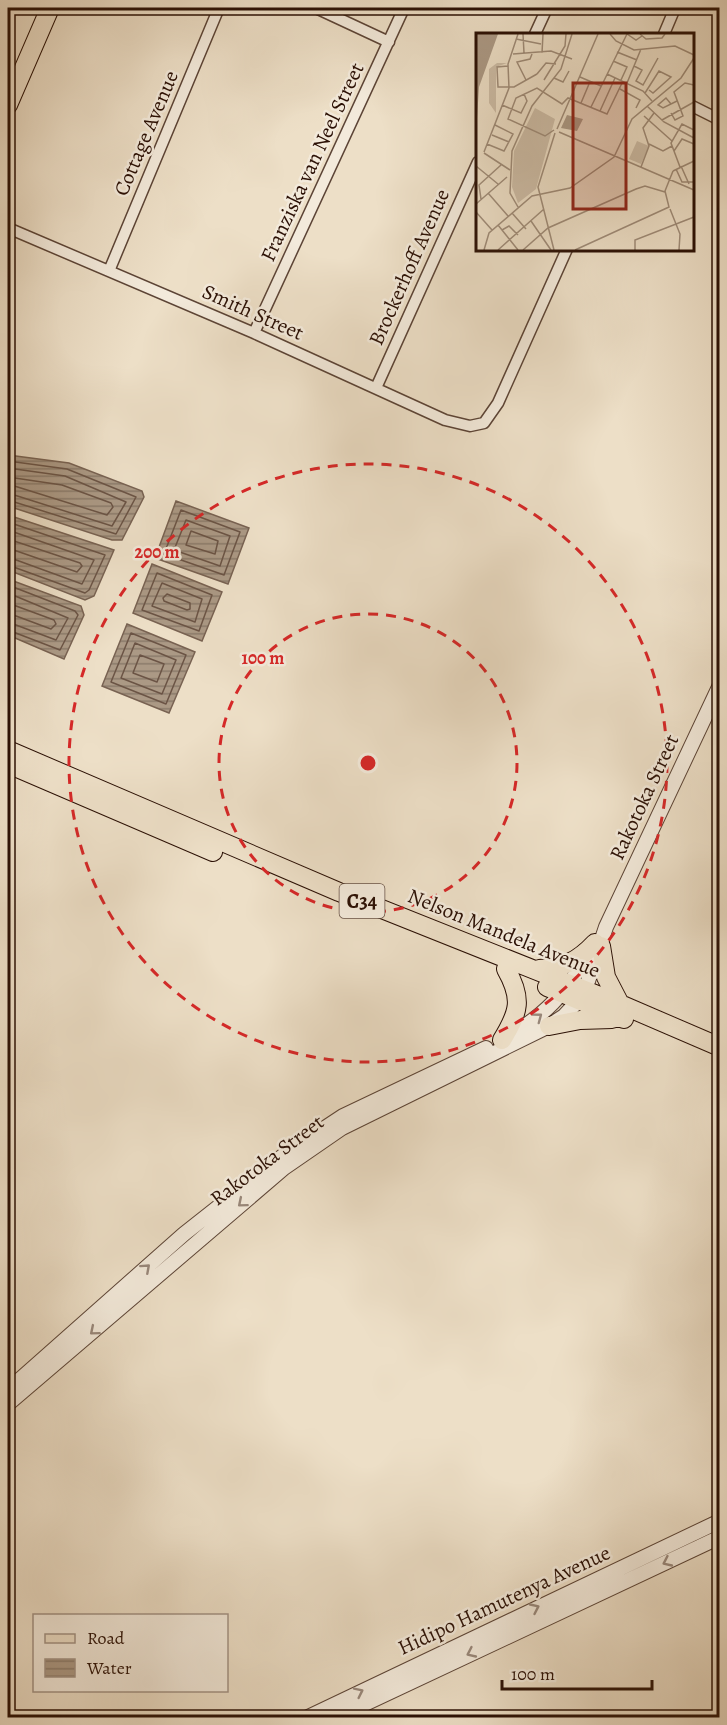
<svg xmlns="http://www.w3.org/2000/svg" width="727" height="1725" font-family="Alegreya,serif">
<style>
.water{fill:url(#water-rules);stroke:#786252;stroke-width:1.5}
.lines{fill:none;stroke-linecap:round;stroke-linejoin:round}
.shore{stroke:#6b5445;stroke-width:1.5}
.minor-casing{stroke:#5c4436;stroke-width:13}
.tertiary-casing{stroke:#5c4436;stroke-width:16}
.primary-casing{stroke:#2b1005;stroke-width:20}
.minor{stroke:#f3eadb;stroke-width:10}
.tertiary{stroke:#f3eadb;stroke-width:14}
.primary{stroke:#eddfc7;stroke-width:18}
.oneway{stroke:#99887b}
.ring{fill:none;stroke:#d62828;stroke-width:3;stroke-dasharray:10 8}
.labels{text-anchor:middle;stroke-width:5;stroke-linejoin:round;paint-order:stroke}
.shield{fill:#f3eadb;stroke:#675145;stroke-width:1.5}
.shield-label{font-size:20px;font-weight:bold;fill:#2b1005}
.street-label{font-size:21px;fill:#2b1005;stroke:#f3eadb}
.inset-road{fill:none;stroke:#9f8c79;stroke-width:1.5}
.view{fill:#8f2418;fill-opacity:0.15;stroke:#8f2418;stroke-width:3}
.inset-edge{fill:none;stroke:#2b1005;stroke-width:3}
.centre{fill:#d62828;stroke:#f3eadb;stroke-width:3}
.ring-label{font-size:18px;text-anchor:middle;font-weight:bold;fill:#d62828;stroke:#f3eadb;stroke-width:5;stroke-linejoin:round;paint-order:stroke}
</style>
<defs>
<pattern id="water-rules" width="6" height="5" patternUnits="userSpaceOnUse" patternTransform="scale(1.5)"><rect width="6" height="5" fill="#ab9985"/><path d="M0 2.5h6" fill="none" stroke="#8b7b6b"/></pattern>
</defs>
<rect width="100%" height="100%" fill="#eddfc7"/>
<filter id="stains"><feTurbulence type="fractalNoise" baseFrequency=".00333" numOctaves="4"/><feColorMatrix values="0 0 0 0 .2 0 0 0 0 .09 0 0 0 0 .02 0 0 0 .5 -.17"/></filter>
<radialGradient id="worn" r=".72"><stop offset=".6" stop-color="#630" stop-opacity="0"/><stop offset="1" stop-color="#630" stop-opacity=".3"/></radialGradient>
<path class="water" d="M 8,455 L 69,463 L 142,491 L 144,497 L 122,540 L 112,540 L 8,506 Z
M 176,501 L 249,528 L 228,584 L 155,558 Z
M 8,515 L 114,550 L 94,596 L 85,600 L 8,570 Z
M 152,564 L 222,592 L 202,641 L 133,613 Z
M 8,579 L 81,606 L 84,615 L 64,659 L 8,635 Z
M 127,624 L 195,652 L 169,713 L 102,686 Z"/>
<g class="lines">
<path class="shore" d="M 8,461 L 67,469 L 136,497 L 116,534 L 8,500
M 8,468 L 65,476 L 126,502 L 112,526 L 8,493
M 8,477 L 62,485 L 111,503 L 113,507 L 107,515 L 8,484
M 181,510 L 240,532 L 224,575 L 164,554 Z
M 186,520 L 230,536 L 220,566 L 174,550 Z
M 8,522 L 105,555 L 89,590 L 85,593 L 8,565
M 8,530 L 94,560 L 82,584 L 8,557
M 191,531 L 218,541 L 215,554 L 186,545 Z
M 8,539 L 80,563 L 82,566 L 77,572 L 8,548
M 157,573 L 212,595 L 199,631 L 142,610 Z
M 162,583 L 202,599 L 195,622 L 152,606 Z
M 8,585 L 75,611 L 78,615 L 60,650 L 8,630
M 8,593 L 68,618 L 56,640 L 8,622
M 167,594 L 190,603 L 190,609 L 187,610 L 164,601 L 163,598 Z
M 8,603 L 54,620 L 56,624 L 51,629 L 8,613
M 131,633 L 186,655 L 166,704 L 111,682 Z
M 135,643 L 176,660 L 162,694 L 121,678 Z
M 140,655 L 164,664 L 157,682 L 133,673 Z"/>
<g class="minor-casing">
<path id="minor" d="M 316,8 L 389,42
M 535,34 L 547,8
M 664,34 L 675,8
M 692,106 L 720,120
M 8,228 L 254,333 L 445,420 L 470,426 L 484,423 L 498,403 L 567,249
M 109,271 L 218,10
M 254,333 L 404,8
M 376,388 L 478,162"/>
</g>
<g class="tertiary-casing">
<path id="tertiary" d="M 503,1040 C 547,1014 563,996 589,953
M 8,1390 L 184,1234 L 284,1155 L 343,1116 L 486,1048
M 8,1404 L 284,1168 L 342,1128 L 549,1026 L 564,1016 L 578,1001 L 585,990 L 606,927 L 720,685
M 306,1718 L 720,1521
M 335,1718 L 720,1537"/>
</g>
<g class="primary-casing">
<path id="primary" d="M 8,105 L 50,8
M 8,750 L 339,892 L 620,1004 L 720,1047
M 8,764 L 213,852
M 601,946 L 606,977 L 620,1004
M 539,969 C 564,968 578,961 595,943
M 547,987 L 624,1019
M 549,1026 L 580,1020 L 612,1019
M 502,1040 C 519,1012 523,999 506,969"/>
</g>
<use href="#minor" class="minor"/>
<use href="#tertiary" class="tertiary"/>
<use href="#primary" class="primary"/>
</g>
<defs><path id="oneway-chevron" d="M-2-3.5L2.5 0L-2 3.5" fill="none" stroke-width="1.6" stroke-linecap="round" stroke-linejoin="round" transform="scale(1.5)"/></defs>
<g class="oneway">
<use href="#oneway-chevron" transform="translate(538 1017) rotate(-37)"/>
<use href="#oneway-chevron" transform="translate(242 1203) rotate(140)"/>
<use href="#oneway-chevron" transform="translate(146 1268) rotate(-42)"/>
<use href="#oneway-chevron" transform="translate(94 1331) rotate(140)"/>
<use href="#oneway-chevron" transform="translate(667 1562) rotate(155)"/>
<use href="#oneway-chevron" transform="translate(535 1608) rotate(-25)"/>
<use href="#oneway-chevron" transform="translate(471 1653) rotate(155)"/>
<use href="#oneway-chevron" transform="translate(359 1692) rotate(-26)"/>
</g>
<g class="ring">
<circle cx="368" cy="763" r="149"/>
<circle cx="368" cy="763" r="299"/>
</g>
<g class="labels">
<rect class="shield" x="339.5" y="884" width="45" height="34" rx="4.5"/>
<g class="shield-label">
<text x="362" y="908">C34</text>
</g>
<g class="street-label">
<text transform="translate(146 133) rotate(-67)" y="7">Cottage Avenue</text>
<text transform="translate(312 162) rotate(-65)" y="7">Franziska van Neel Street</text>
<text transform="translate(409 267) rotate(-66)" y="7">Brockerhoff Avenue</text>
<text transform="translate(253 312) rotate(24)" y="7">Smith Street</text>
<text transform="translate(644 797) rotate(-65)" y="7">Rakotoka Street</text>
<text transform="translate(504 933) rotate(22)" y="7">Nelson Mandela Avenue</text>
<text transform="translate(267 1160) rotate(-37)" y="7">Rakotoka Street</text>
<text transform="translate(504 1600) rotate(-25)" y="7">Hidipo Hamutenya Avenue</text>
</g>
</g>
<g transform="translate(476 33)">
<rect width="218" height="218" fill="#eddfc7"/>
<path d="M 21,30 L 31,30 L 20,34 L 20,80 L 13,70 L 13,36 ZM 59,75 L 79,86 L 60,156 L 42,170 L 36,154 L 38,118 ZM 161,108 L 173,113 L 165,131 L 153,126 Z" fill="#ccbca6"/>
<path d="M 0,1 L 22,1 L 3,54 L 0,101 ZM 91,82 L 107,86 L 101,98 L 85,95 Z" fill="#ab9985"/>
<path class="inset-road" d="M 47,1 L 48,20M 134,1 L 140,8 L 158,17 L 199,13 L 218,22M 151,1 L 160,7 L 166,3M 164,1 L 170,6 L 186,5 L 189,1M 40,6 L 65,11M 141,19 L 161,27M 66,20 L 67,1M 37,21 L 75,18 L 96,26M 137,28 L 151,34 L 145,47M 32,33 L 21,34 L 22,54 L 38,54 L 61,41M 158,33 L 166,37 L 160,48 L 167,52 L 182,25M 61,41 L 70,30 L 80,31M 131,41 L 167,58 L 176,68M 104,44 L 125,53M 78,45 L 87,49 L 93,38M 50,47 L 41,29 L 54,26 L 56,21M 68,47 L 89,13 L 90,1M 151,50 L 165,16M 144,56 L 164,67 L 160,75M 169,60 L 183,38 L 195,44 L 177,60 L 173,57M 105,70 L 113,51M 195,71 L 190,65 L 182,72 L 187,75 L 201,68M 26,72 L 45,80 L 51,68 L 48,61M 171,73 L 188,89 L 218,105M 115,74 L 151,1M 124,78 L 139,45M 195,80 L 199,87 L 207,83 L 198,59 L 209,50 L 218,52M 168,83 L 196,108M 186,87 L 218,69M 81,96 L 122,1M 78,97 L 69,103 L 32,86 L 40,65 L 61,55 L 86,71 L 92,65 L 131,81 L 147,48M 83,99 L 218,157M 16,102 L 33,109M 11,111 L 28,118 L 37,101 L 19,92M 173,111 L 187,118 L 196,113M 198,118 L 206,106 L 218,111M 8,119 L 33,55 L 32,31 L 42,1M 8,120 L 34,137M 0,133 L 22,151M 205,133 L 213,151M 165,134 L 173,113 L 167,95 L 178,80M 204,134 L 195,110 L 206,91 L 218,97M 200,136 L 206,149 L 218,149M 197,138 L 218,128M 12,160 L 32,183M 5,166 L 3,152 L 25,132M 0,171 L 31,144M 42,174 L 34,160 L 36,118 L 56,73 L 85,36 L 96,1M 194,176 L 204,201 L 203,217M 0,179 L 16,197M 36,180 L 50,196M 55,188 L 75,217M 22,192 L 42,217M 26,197 L 33,193 L 42,202M 8,217 L 13,200 L 56,163 L 94,155 L 138,124 L 156,86 L 205,45 L 218,25M 22,217 L 68,176M 47,217 L 72,195 L 160,156 L 169,153 L 189,159M 78,217 L 62,154 L 79,100M 99,217 L 193,174 L 189,158 L 197,138M 159,217 L 159,207 L 218,184"/>
<path class="view" d="M 97,50 L 150,50 L 150,176 L 97,176 Z"/>
<rect width="218" height="218" class="inset-edge"/>
</g>
<circle cx="368" cy="763" r="9" class="centre"/>
<g class="ring-label">
<text x="157" y="558">200 m</text>
<text x="263" y="664">100 m</text>
</g>
<rect width="727" height="1725" fill="none" stroke="#eddfc7" stroke-width="30"/>
<rect x="9" y="9" width="709" height="1707" fill="none" stroke="#2b1005" stroke-width="3"/>
<rect x="15" y="15" width="697" height="1695" fill="none" stroke="#2b1005" stroke-width="1.5"/>
<rect x="33" y="1614" width="195" height="78" fill="#f3eadb" stroke="#a39385" stroke-width="1.5"/>
<rect x="45" y="1634" width="30" height="9" fill="#eddfc7" stroke="#a39385" stroke-width="1.5"/>
<text x="87" y="1644" font-size="18" fill="#2b1005">Road</text>
<rect x="45" y="1659" width="30" height="18" fill="url(#water-rules)" stroke="#a39385" stroke-width="1.5"/>
<text x="87" y="1674" font-size="18" fill="#2b1005">Water</text>
<path d="M502 1680v9h150v-9" fill="none" stroke="#2b1005" stroke-width="3"/>
<text x="511" y="1680" font-size="18" fill="#2b1005" stroke="#f3eadb" stroke-width="4.5" paint-order="stroke">100 m</text>
<rect width="100%" height="100%" filter="url(#stains)"/>
<rect width="100%" height="100%" fill="url(#worn)"/>
</svg>
